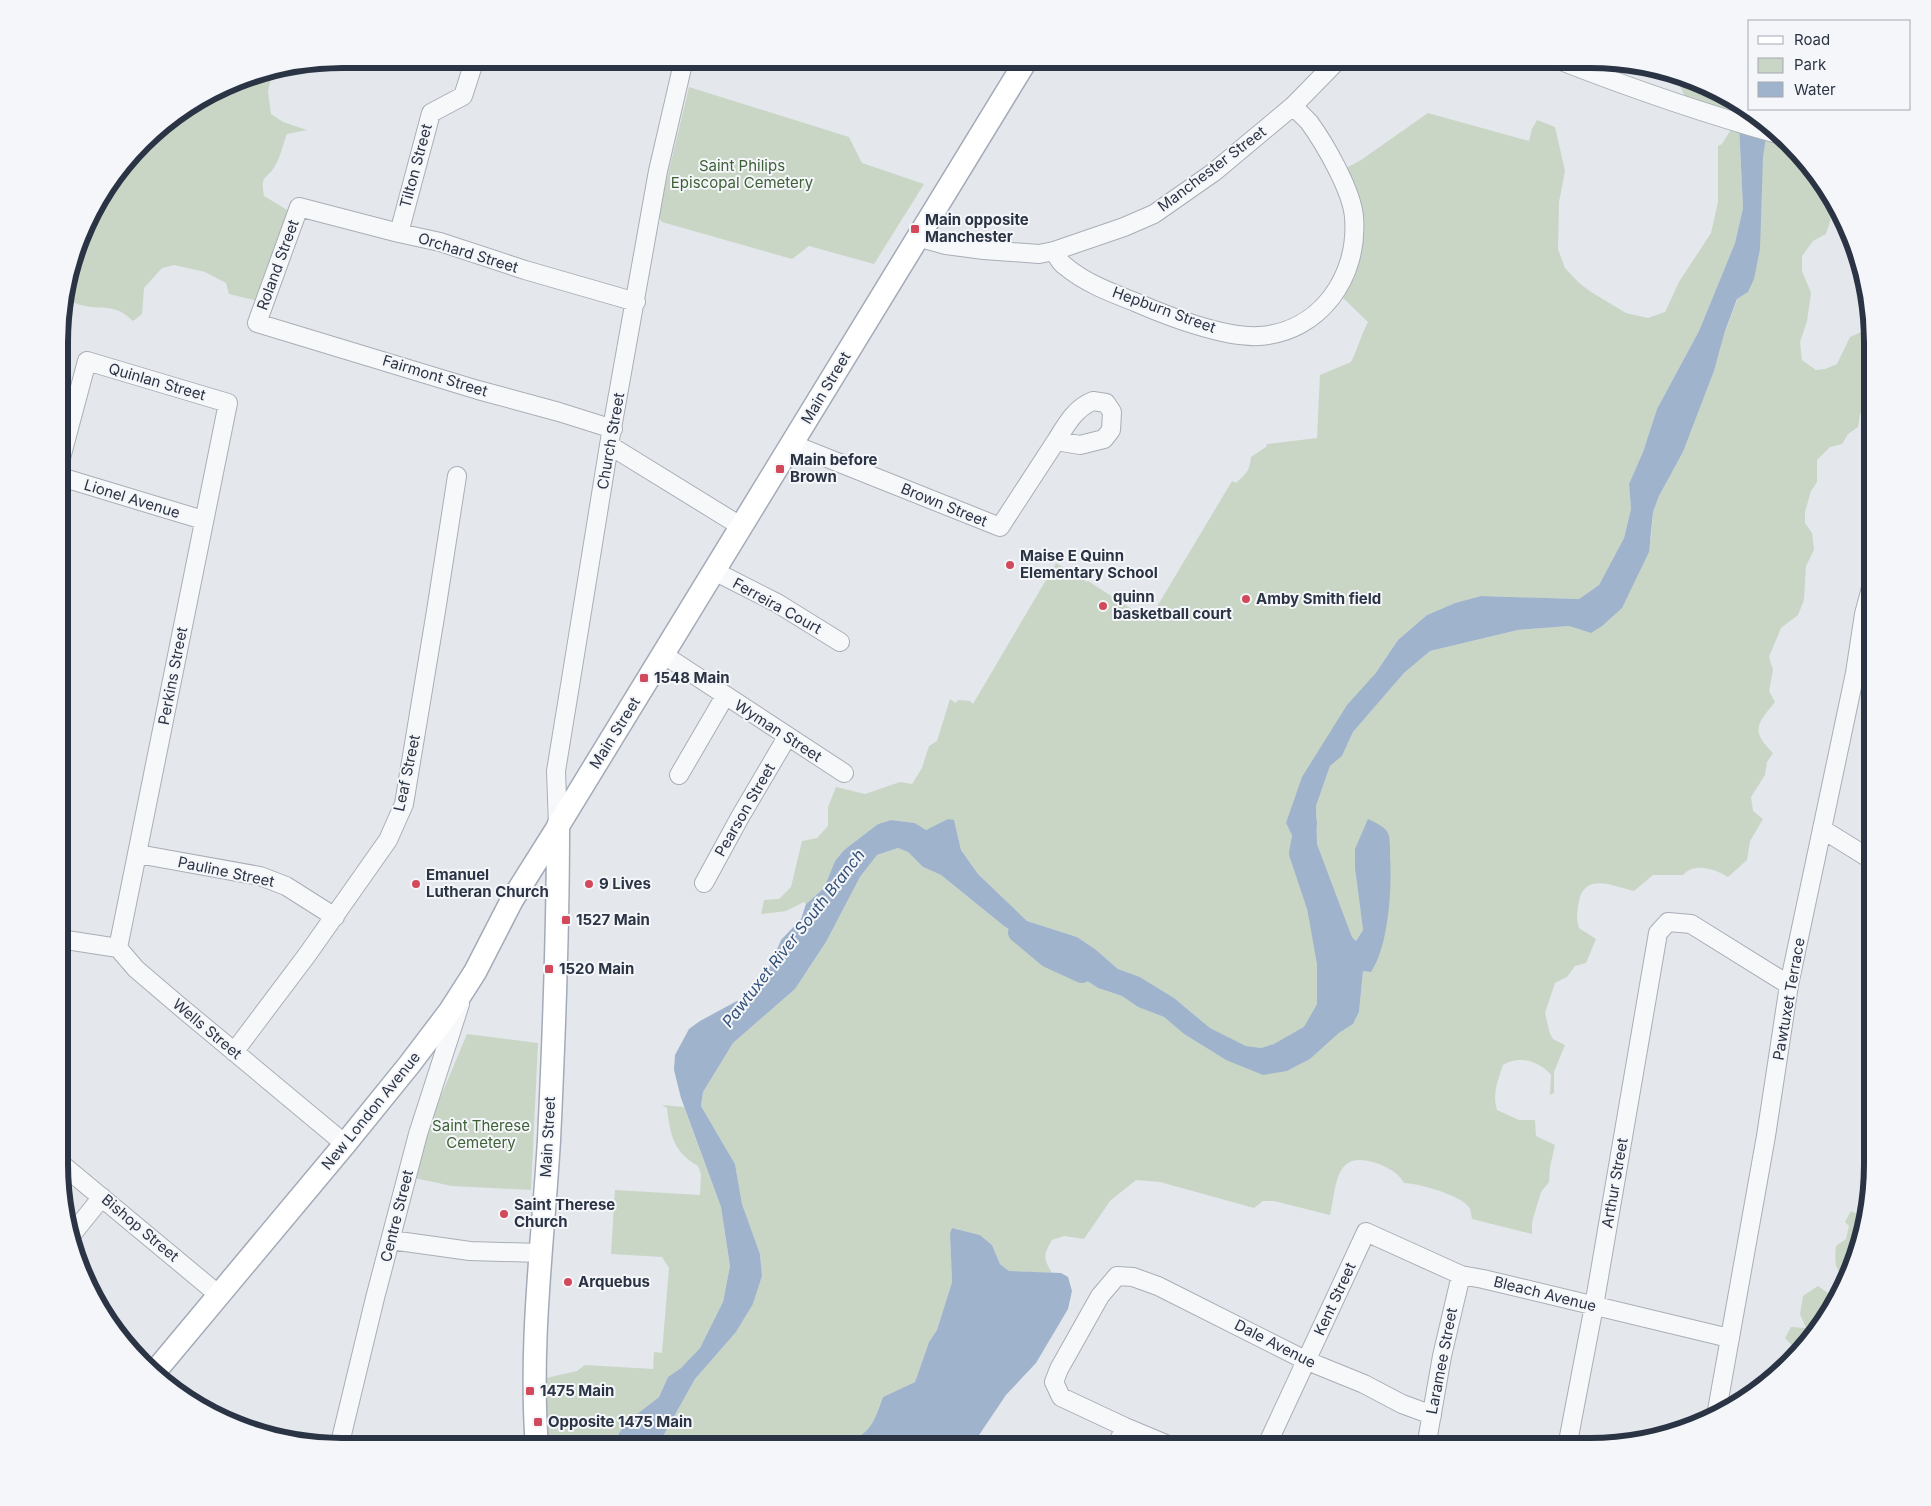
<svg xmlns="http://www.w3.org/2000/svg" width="1931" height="1506" font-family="Inter,sans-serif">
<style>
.green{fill:#c9d6c5}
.water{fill:#9fb4cc}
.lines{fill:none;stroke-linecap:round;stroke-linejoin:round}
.river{stroke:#9fb4cc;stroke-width:22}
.minor-casing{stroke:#a9aeb7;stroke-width:20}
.major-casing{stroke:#a3abb8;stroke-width:25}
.minor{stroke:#f7f8fa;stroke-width:18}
.major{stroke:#fff;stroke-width:22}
.poi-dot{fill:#d1495b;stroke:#f4f6f9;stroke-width:2}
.labels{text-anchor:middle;stroke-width:4;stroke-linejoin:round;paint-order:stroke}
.street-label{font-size:15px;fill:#2b3445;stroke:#f4f6f9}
.park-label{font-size:15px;fill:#3f6138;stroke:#f4f6f9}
.poi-label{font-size:15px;font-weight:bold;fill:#2b3445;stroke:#f4f6f9;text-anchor:start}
.water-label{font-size:16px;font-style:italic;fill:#34527a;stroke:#f4f6f9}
.rim{fill:none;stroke:#2b3445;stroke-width:6}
</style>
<rect width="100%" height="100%" fill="#e4e7ec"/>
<path class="green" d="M 273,70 L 268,91 L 271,114 L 283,122 L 307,130 L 287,134 C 283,144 281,155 276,164 C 267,181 260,173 264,196 L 289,211 L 258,301 L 229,294 L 226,283 L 205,272 L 174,265 L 162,268 L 144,288 L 142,314 L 133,321 C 113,302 104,311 81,305 C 74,304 70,299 63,300 L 97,200 L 155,129 L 250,74 Z
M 1669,74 L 1698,80 L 1730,100 L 1739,125 L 1743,208 L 1735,243 L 1699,331 L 1657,409 L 1643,452 L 1629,484 L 1631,509 L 1624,538 L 1599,585 L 1579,599 L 1481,596 L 1455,603 L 1427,615 L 1398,640 L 1375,674 L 1286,823 L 1302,856 L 1330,944 L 1330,970 L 1339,982 L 1338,996 L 1321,1017 L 1275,1044 L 1261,1048 L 1246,1046 L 1210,1028 L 1174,998 L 1140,977 L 1118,969 L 1095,949 L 1077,937 L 1027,921 L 978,874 L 961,850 L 954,821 L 926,830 L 915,823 L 891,820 L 878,824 L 844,850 L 835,861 L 824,888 L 806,904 L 804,902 L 786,911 L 761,914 L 764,900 L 779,899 L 791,887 L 802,841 L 817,838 L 828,826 L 828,807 L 836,787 L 865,794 L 900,782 L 912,784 L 922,768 L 929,746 L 937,741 L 950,699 L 956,703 L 958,700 L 970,701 L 973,704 L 1056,563 L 1087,582 L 1088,581 L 1149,620 L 1232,481 L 1236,483 C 1246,473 1249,473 1251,457 L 1266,447 L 1267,444 L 1317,438 L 1320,375 L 1351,362 C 1358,348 1361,335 1368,322 L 1339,294 L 1353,223 L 1337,173 L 1361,160 L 1428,113 L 1529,141 L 1532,129 L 1537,120 L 1555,127 L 1565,171 L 1559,202 L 1558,249 L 1565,268 L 1578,282 L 1591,292 L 1626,313 L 1648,318 L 1665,312 L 1679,282 L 1711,233 L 1718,202 L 1718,146 L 1722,144 L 1735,123 L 1690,108 L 1681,88 Z
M 689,87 L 849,137 L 862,163 L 924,184 L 874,264 L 809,246 L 792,259 L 662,222 L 658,216 Z
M 1765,136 L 1785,141 L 1835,206 L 1826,234 L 1813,241 L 1802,256 L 1802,271 L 1811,293 L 1807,321 L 1800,342 L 1802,360 L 1816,370 L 1825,369 L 1837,364 L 1850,337 L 1870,328 L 1872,341 L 1872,395 L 1860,414 L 1858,427 L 1848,434 L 1842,444 L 1830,447 L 1817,460 L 1817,482 L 1811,491 L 1805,512 L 1805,523 L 1812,533 L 1814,550 L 1806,566 L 1804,600 L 1798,615 L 1781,628 L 1769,657 L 1773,670 L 1769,691 L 1775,702 C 1756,725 1751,731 1773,753 L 1767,762 L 1765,775 L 1751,797 L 1753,811 L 1763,819 L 1750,841 L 1747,860 L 1728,877 C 1715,869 1694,862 1683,875 L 1653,875 L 1634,891 C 1613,886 1585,872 1579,901 C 1577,911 1576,918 1579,928 L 1596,939 L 1586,963 L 1575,966 L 1567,977 L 1555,983 L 1545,1013 L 1550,1034 L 1553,1039 L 1565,1045 L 1554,1072 L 1554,1093 L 1550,1095 L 1551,1075 C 1540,1061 1519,1055 1503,1065 C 1498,1080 1492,1094 1497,1110 L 1519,1120 L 1535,1120 L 1536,1136 L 1555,1145 L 1550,1167 L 1549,1182 L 1541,1192 L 1532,1222 L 1532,1234 L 1472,1219 C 1471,1215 1471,1210 1469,1207 C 1460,1195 1418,1183 1404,1183 C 1398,1172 1387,1167 1376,1163 C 1334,1149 1337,1185 1330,1215 L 1274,1201 L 1263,1201 L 1254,1208 L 1160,1182 L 1136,1180 L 1110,1201 L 1084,1239 L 1064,1236 L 1052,1240 C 1043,1256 1043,1257 1052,1273 L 1009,1271 L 1000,1264 L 992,1245 L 980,1235 L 952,1228 L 950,1233 L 952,1282 L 937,1330 L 929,1342 L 915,1382 L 883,1397 C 872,1427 872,1429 844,1447 L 657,1447 L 695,1379 L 736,1332 L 753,1304 L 762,1276 L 760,1254 L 742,1204 L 735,1164 L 701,1106 L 703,1092 L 733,1043 L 795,989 L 826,942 L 860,877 L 877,855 L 898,848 L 908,852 L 923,867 L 941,875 L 1004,926 L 1098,988 L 1122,996 L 1138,1007 L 1164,1017 L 1184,1034 L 1226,1060 L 1287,1071 L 1310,1059 L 1339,1033 L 1353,1024 L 1359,1012 L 1363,971 L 1371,972 L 1355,868 L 1363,930 L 1356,941 L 1352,937 L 1317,844 L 1316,806 L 1330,766 L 1342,756 L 1353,732 L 1404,673 L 1430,651 L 1518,630 L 1569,626 L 1591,633 L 1651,538 L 1653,512 L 1659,496 L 1683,452 L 1714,371 L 1725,331 L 1738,298 L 1748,292 Z
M 467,1034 L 538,1043 L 531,1190 L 452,1186 L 414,1178 L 436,1108 Z
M 662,1105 L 684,1107 L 721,1207 L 730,1266 L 723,1302 L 700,1348 L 681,1368 L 668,1377 L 659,1397 L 627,1423 L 619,1433 L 615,1447 L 546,1447 L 546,1378 L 577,1371 L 585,1365 L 653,1369 L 654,1352 L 662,1353 L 669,1268 L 662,1257 L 611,1254 L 615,1190 L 700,1195 L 701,1174 L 698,1166 C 673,1152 670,1134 667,1108 Z
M 1865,1210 L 1851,1273 L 1847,1278 C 1833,1271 1835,1260 1836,1246 L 1846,1239 L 1849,1226 L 1845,1222 L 1851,1211 L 1859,1215 Z
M 1818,1286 L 1828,1293 L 1829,1308 L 1802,1351 L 1796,1357 L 1794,1348 L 1785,1338 L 1791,1327 L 1806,1328 L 1800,1314 L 1803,1296 Z"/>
<path class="water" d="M 1730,100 L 1768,124 L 1763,157 L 1760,249 L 1754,279 L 1748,292 L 1737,299 L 1725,331 L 1714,371 L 1683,452 L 1659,496 L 1653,512 L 1649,552 L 1622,608 L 1602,626 L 1591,633 L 1569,626 L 1518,630 L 1430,651 L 1404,673 L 1353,732 L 1342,756 L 1330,766 L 1316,806 L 1317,844 L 1352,937 L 1356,941 L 1363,930 L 1355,868 L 1355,849 L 1368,819 C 1376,823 1387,827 1389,836 C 1390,842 1390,849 1390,855 C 1392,888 1389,945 1371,972 L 1363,971 L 1359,1012 L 1353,1024 L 1339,1033 L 1310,1059 L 1287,1071 L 1263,1075 L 1226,1060 L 1184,1034 L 1164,1017 L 1138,1007 L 1122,996 L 1098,988 L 1004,926 L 941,875 L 923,867 L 908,852 L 898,848 L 877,855 L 860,877 L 826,942 L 795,989 L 733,1043 L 703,1092 L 701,1106 L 735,1164 L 742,1204 L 760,1254 L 762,1276 L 753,1304 L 736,1332 L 695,1379 L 657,1447 L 615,1447 L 619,1433 L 627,1422 L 659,1397 L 668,1377 L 681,1368 L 700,1348 L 723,1302 L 730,1266 L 721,1207 L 681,1098 L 674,1070 L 675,1055 L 689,1029 L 700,1021 L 748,995 L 764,980 L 781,940 L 801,919 L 806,904 L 824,888 L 835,861 L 844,850 L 878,824 L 891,820 L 915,823 L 926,830 L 948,819 L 954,820 L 961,850 L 978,874 L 1027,921 L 1077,937 L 1095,949 L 1118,969 L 1140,977 L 1174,998 L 1210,1028 L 1246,1046 L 1261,1048 L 1274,1044 L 1321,1017 L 1338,996 L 1339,982 L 1330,970 L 1330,944 L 1302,856 L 1286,823 L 1302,777 L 1347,705 L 1375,674 L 1398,640 L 1427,615 L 1455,603 L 1481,596 L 1579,599 L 1599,585 L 1624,538 L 1631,509 L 1629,484 L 1643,452 L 1657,409 L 1699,331 L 1735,243 L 1743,208 L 1739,125 Z
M 952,1228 L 980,1235 L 992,1245 L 1000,1264 L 1009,1271 L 1061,1273 L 1068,1277 L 1072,1291 L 1068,1309 L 1036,1363 L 1006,1395 L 971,1447 L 844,1447 C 872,1429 872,1427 883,1397 L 915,1382 L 929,1342 L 937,1330 L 952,1282 L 950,1233 Z"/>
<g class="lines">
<path class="river" d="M 1306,823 L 1300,853 L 1318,907 L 1328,963 L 1328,1007 L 1311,1037
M 1019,932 L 1049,957 L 1082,972"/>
<g class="minor-casing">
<path id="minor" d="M 1556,59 C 1630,88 1705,114 1781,135
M 399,233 L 431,113 L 463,96 L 475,59
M 917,237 L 946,245 L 984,250 L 1039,254 L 1054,251 L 1124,227 L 1154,214 L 1214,172 L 1293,106 L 1339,59
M 1054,251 C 1057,256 1060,263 1065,266 C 1085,283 1112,293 1135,302 C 1167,316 1224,338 1259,336 C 1320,332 1359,277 1354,217 C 1352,191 1325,144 1309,122 C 1304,117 1298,111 1293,106
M 1093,401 L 1106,403 L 1112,412 L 1111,430 L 1104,439 L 1080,445 L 1056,441 C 1066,425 1075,408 1093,401 Z
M 613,429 L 559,412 L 478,390 L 257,323 L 299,207 L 399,233 L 440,242 L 525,270 L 636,302
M 792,444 L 1000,527 L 1056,441
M 609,445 L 742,527
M 61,458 L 87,361 L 228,403 L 118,948
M 61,477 L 203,520
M 714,571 L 777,603 L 840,642
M 664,655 L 844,773
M 679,775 L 725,696
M 558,826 L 556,771 L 572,673 L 609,445 L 658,171 L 684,59
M 1822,829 L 1872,860
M 138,854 L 260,876 L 286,886 L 335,917
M 704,883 L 740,817 L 787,737
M 60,939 L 118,948 L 136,969 L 177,1004 L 345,1144
M 234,1052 L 307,955 L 388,840 L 404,804 L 436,611 L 457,476
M 59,1162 L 219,1295
M 73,1233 L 102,1197
M 391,1240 L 470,1251 L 540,1253
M 1716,1416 L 1766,1136 L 1789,985 L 1855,673 L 1864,614 L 1872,584
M 339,1447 L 375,1298 L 418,1134 L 460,1004
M 1116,1447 L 1125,1427
M 1173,1447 L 1125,1427 L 1061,1397 L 1054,1382 L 1059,1369 L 1100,1296 L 1117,1276 L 1133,1277 L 1158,1286 L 1305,1360 L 1364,1384 L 1402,1404 L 1432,1415
M 1266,1447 L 1366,1232 L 1461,1275 L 1483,1279 L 1729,1338
M 1426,1447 L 1442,1356 L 1461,1275
M 1567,1447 L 1594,1306 L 1658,933 L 1668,922 L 1691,924 L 1789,985"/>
</g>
<g class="major-casing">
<path id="major" d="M 153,1374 L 345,1144 L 409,1065 L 450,1011 L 475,972 L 512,900 L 558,827
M 537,1447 C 529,1345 543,1242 549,1140 C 554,1036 558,931 558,826 L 1027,59"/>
</g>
<use href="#minor" class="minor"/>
<use href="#major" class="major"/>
</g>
<g class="poi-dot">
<rect x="910" y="224" width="10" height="10" rx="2.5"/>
<rect x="775" y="464" width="10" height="10" rx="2.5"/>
<circle cx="1010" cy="565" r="5"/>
<circle cx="1246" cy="599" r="5"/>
<circle cx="1103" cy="606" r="5"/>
<rect x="639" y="673" width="10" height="10" rx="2.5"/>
<circle cx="416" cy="884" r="5"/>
<circle cx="589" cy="884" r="5"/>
<rect x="561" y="915" width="10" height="10" rx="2.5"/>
<rect x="544" y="964" width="10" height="10" rx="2.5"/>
<circle cx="504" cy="1214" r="5"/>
<circle cx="568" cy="1282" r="5"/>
<rect x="525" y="1386" width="10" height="10" rx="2.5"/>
<rect x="533" y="1417" width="10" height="10" rx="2.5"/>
</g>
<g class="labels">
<g class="street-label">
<text transform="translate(416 166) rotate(-75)" y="5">Tilton Street</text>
<text transform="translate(1212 169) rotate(-37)" y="5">Manchester Street</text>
<text transform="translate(468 253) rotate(17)" y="5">Orchard Street</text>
<text transform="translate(278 265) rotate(-70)" y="5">Roland Street</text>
<text transform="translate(1164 310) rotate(20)" y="5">Hepburn Street</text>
<text transform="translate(435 376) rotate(17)" y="5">Fairmont Street</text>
<text transform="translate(157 382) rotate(16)" y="5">Quinlan Street</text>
<text transform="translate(826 388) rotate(-59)" y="5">Main Street</text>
<text transform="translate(611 441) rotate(-80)" y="5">Church Street</text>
<text transform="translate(132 499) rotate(17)" y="5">Lionel Avenue</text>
<text transform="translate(944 505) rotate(22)" y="5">Brown Street</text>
<text transform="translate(777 606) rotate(29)" y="5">Ferreira Court</text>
<text transform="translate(173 676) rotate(-79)" y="5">Perkins Street</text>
<text transform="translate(778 731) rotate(33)" y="5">Wyman Street</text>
<text transform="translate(615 733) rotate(-58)" y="5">Main Street</text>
<text transform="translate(407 773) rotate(-78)" y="5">Leaf Street</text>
<text transform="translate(745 810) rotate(-60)" y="5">Pearson Street</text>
<text transform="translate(226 872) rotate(12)" y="5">Pauline Street</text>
<text transform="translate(1789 999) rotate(-80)" y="5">Pawtuxet Terrace</text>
<text transform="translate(207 1029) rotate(40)" y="5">Wells Street</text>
<text transform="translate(371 1111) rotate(-51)" y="5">New London Avenue</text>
<text transform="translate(548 1137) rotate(-87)" y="5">Main Street</text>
<text transform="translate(1615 1183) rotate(-80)" y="5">Arthur Street</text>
<text transform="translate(397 1216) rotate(-76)" y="5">Centre Street</text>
<text transform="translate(140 1228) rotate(40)" y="5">Bishop Street</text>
<text transform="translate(1545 1294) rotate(14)" y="5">Bleach Avenue</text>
<text transform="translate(1335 1299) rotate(-65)" y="5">Kent Street</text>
<text transform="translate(1275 1344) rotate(27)" y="5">Dale Avenue</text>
<text transform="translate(1442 1361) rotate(-79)" y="5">Laramee Street</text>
</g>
<g class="park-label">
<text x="742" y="171">Saint Philips<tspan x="742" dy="17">Episcopal Cemetery</tspan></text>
<text x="481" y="1131">Saint Therese<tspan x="481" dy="17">Cemetery</tspan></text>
</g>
<g class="poi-label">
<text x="925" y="225">Main opposite<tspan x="925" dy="17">Manchester</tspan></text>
<text x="790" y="465">Main before<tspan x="790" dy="17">Brown</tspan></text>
<text x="1020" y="561">Maise E Quinn<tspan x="1020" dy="17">Elementary School</tspan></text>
<text x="1113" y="602">quinn<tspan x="1113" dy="17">basketball court</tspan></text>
<text x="1256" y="604">Amby Smith field</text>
<text x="654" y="683">1548 Main</text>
<text x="426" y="880">Emanuel<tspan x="426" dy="17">Lutheran Church</tspan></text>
<text x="599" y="889">9 Lives</text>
<text x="576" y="925">1527 Main</text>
<text x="559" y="974">1520 Main</text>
<text x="514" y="1210">Saint Therese<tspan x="514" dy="17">Church</tspan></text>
<text x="578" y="1287">Arquebus</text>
<text x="540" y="1396">1475 Main</text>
<text x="548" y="1427">Opposite 1475 Main</text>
</g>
<g class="water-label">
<text transform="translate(793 938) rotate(-52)" y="6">Pawtuxet River South Branch</text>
</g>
</g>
<path d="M0 0H1931V1506H0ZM342 68H1590A274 274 0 0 1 1864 342V1164A274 274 0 0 1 1590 1438H342A274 274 0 0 1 68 1164V342A274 274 0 0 1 342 68Z" fill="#f4f6f9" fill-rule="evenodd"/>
<path class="rim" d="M342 68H1590A274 274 0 0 1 1864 342V1164A274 274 0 0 1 1590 1438H342A274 274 0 0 1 68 1164V342A274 274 0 0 1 342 68Z"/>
<rect x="1748" y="20" width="162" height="90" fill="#f4f6f9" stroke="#a4a8b1"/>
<rect x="1758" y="36" width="25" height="8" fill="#ffffff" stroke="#a4a8b1"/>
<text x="1794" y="45" font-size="15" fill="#2b3445">Road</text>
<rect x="1758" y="58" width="25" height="15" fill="#c9d6c5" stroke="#a4a8b1"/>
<text x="1794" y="70" font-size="15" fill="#2b3445">Park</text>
<rect x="1758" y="82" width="25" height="15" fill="#9fb4cc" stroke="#a4a8b1"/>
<text x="1794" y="95" font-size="15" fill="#2b3445">Water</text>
</svg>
